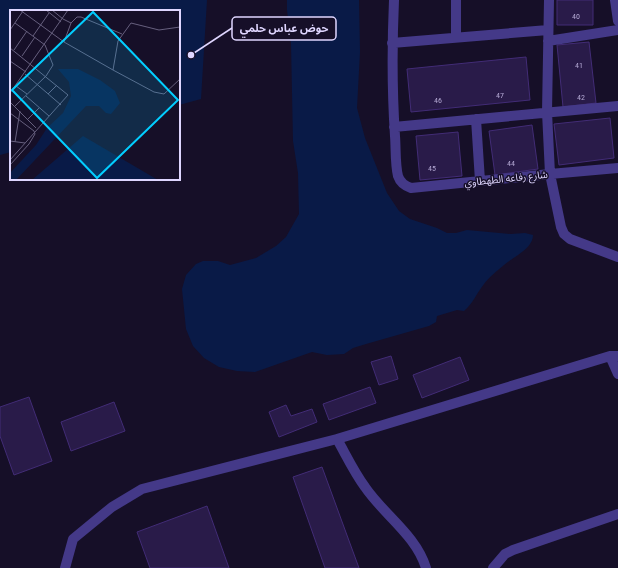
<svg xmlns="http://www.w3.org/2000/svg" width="618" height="568" font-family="'Roboto Condensed','Noto Sans Arabic',sans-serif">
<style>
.water{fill:#091a47}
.building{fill:#291b49;stroke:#422c76}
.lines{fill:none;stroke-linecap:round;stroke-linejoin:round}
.minor{stroke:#443988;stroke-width:10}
.labels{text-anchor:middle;stroke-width:3;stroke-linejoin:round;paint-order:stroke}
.number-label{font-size:8px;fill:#b2a7d2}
.street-label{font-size:10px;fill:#dfd6ff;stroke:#160f28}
.inset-road{fill:none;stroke:#665f7e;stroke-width:1}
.view{fill:#02ceff;fill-opacity:0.15;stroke:#02ceff;stroke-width:2}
.inset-edge{fill:none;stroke:#dfd6ff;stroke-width:2}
.leader{fill:none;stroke:#dfd6ff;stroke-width:1.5}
.callout-dot{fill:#dfd6ff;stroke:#160f28;stroke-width:1.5}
.callout{fill:#160f28;stroke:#dfd6ff;stroke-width:1.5}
.callout-label{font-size:11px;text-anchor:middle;font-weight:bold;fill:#dfd6ff}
</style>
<rect width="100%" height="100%" fill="#160f28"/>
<path class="water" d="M 0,0 L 207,0 L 201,99 L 179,105 L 179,11 L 11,11 L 11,152 L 0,155 Z
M 287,0 L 359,0 L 360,52 L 357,108 L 365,138 L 387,193 L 399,211 L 410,219 L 437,228 L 447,233 L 456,233 L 467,230 L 511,234 L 525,233 L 533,235 C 533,249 513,257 504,265 C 497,271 489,277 484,284 C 476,294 474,302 464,311 L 457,310 L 437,316 L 436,322 L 429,326 L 366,344 L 353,348 L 344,354 L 327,355 L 312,352 L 255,372 L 237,371 L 219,367 L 204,358 L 193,346 L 186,329 L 182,289 L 186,275 L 196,264 L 203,261 L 218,261 L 230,265 L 256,258 L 276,246 L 286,237 L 299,214 L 298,173 L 293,141 L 291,44 L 287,10 Z"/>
<path class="building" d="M 557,0 L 593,0 L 593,25 L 557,25 Z
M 589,42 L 596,103 L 563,107 L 557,45 Z
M 526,57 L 530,100 L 411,112 L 407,69 Z
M 610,118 L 614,158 L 559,165 L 554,124 Z
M 532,125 L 538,169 L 495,175 L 489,131 Z
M 458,132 L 462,176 L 420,180 L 416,136 Z
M 391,356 L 398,379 L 379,385 L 371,362 Z
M 460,357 L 469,380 L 422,398 L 413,375 Z
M 370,387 L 376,403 L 329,420 L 323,404 Z
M 29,397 L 52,461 L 14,475 L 0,436 L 0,407 Z
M 114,402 L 125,431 L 71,451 L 61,422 Z
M 286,405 L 291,416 L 312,409 L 317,422 L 279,437 L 269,412 Z
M 322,467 L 359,568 L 325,568 L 293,477 Z
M 207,506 L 229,568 L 150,568 L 137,532 Z"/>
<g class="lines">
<path class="minor" d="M 394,0 C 392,45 392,91 395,136 C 396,148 395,164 398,176 C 400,182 405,186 411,188 L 550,174 L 618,168
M 456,0 L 456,37
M 549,0 L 547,112 L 550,174 L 561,227 L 564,234 L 570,239 L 618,257
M 615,0 L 618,21
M 548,41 L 618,30
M 392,43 L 548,30
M 476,119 L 480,181
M 394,127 L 618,106
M 610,356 L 618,374
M 65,568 L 73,539 L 112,507 L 142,489 L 337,439
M 426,568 C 416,535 384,515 365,487 C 354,472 346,455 337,439 L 610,356 L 618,356
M 493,568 L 505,554 L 513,550 L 618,514"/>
</g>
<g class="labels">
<g class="number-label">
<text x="576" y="19">40</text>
<text x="579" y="68">41</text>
<text x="500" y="98">47</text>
<text x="581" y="100">42</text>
<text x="438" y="103">46</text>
<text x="511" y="166">44</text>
<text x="432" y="171">45</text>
</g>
<g class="street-label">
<text transform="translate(506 178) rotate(-6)" y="4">شارع رفاعه الطهطاوي</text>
</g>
</g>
<g transform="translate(10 10)">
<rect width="170" height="170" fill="#160f28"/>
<path d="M 48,59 L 68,59 L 90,70 L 105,81 L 110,93 L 101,104 L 96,103 L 89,96 L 76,96 L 6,170 L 0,170 L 0,163 L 26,135 L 37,118 L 53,103 L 61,86 L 59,72 ZM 73,126 L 148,170 L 22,170 Z" fill="#091a47"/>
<path class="inset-road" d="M 10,0 L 54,32 L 103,60 L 108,31 L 121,13 L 149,20 L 170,17M 36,0 L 51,12M 42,0 L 53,9M 53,9 L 61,13 L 67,7 L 71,7 L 112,24M 0,20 L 13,1M 23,26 L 39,3M 54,32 L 61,13M 0,38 L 58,85 L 0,150M 4,40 L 17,21M 12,46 L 25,27M 0,51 L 16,62M 103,60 L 144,82 L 154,84 L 170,69M 15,64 L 51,95M 6,76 L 17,84M 0,83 L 58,0M 38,84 L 47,75M 16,86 L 39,106M 0,92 L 26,118M 5,96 L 36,66 L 43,55 L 35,35 L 5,13M 0,103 L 24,121M 18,109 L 29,98M 0,131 L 15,133M 5,132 L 10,101M 0,155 L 19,134 L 25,124 L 24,121"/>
<path class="view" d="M 83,2 L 168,90 L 87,168 L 2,80 Z"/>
<rect width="170" height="170" class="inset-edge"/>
</g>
<path class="leader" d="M191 55L232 28"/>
<circle class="callout-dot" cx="191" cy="55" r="4"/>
<rect class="callout" x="232" y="17" width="104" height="23" rx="4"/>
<g class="callout-label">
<text x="284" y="32">حوض عباس حلمي</text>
</g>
</svg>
